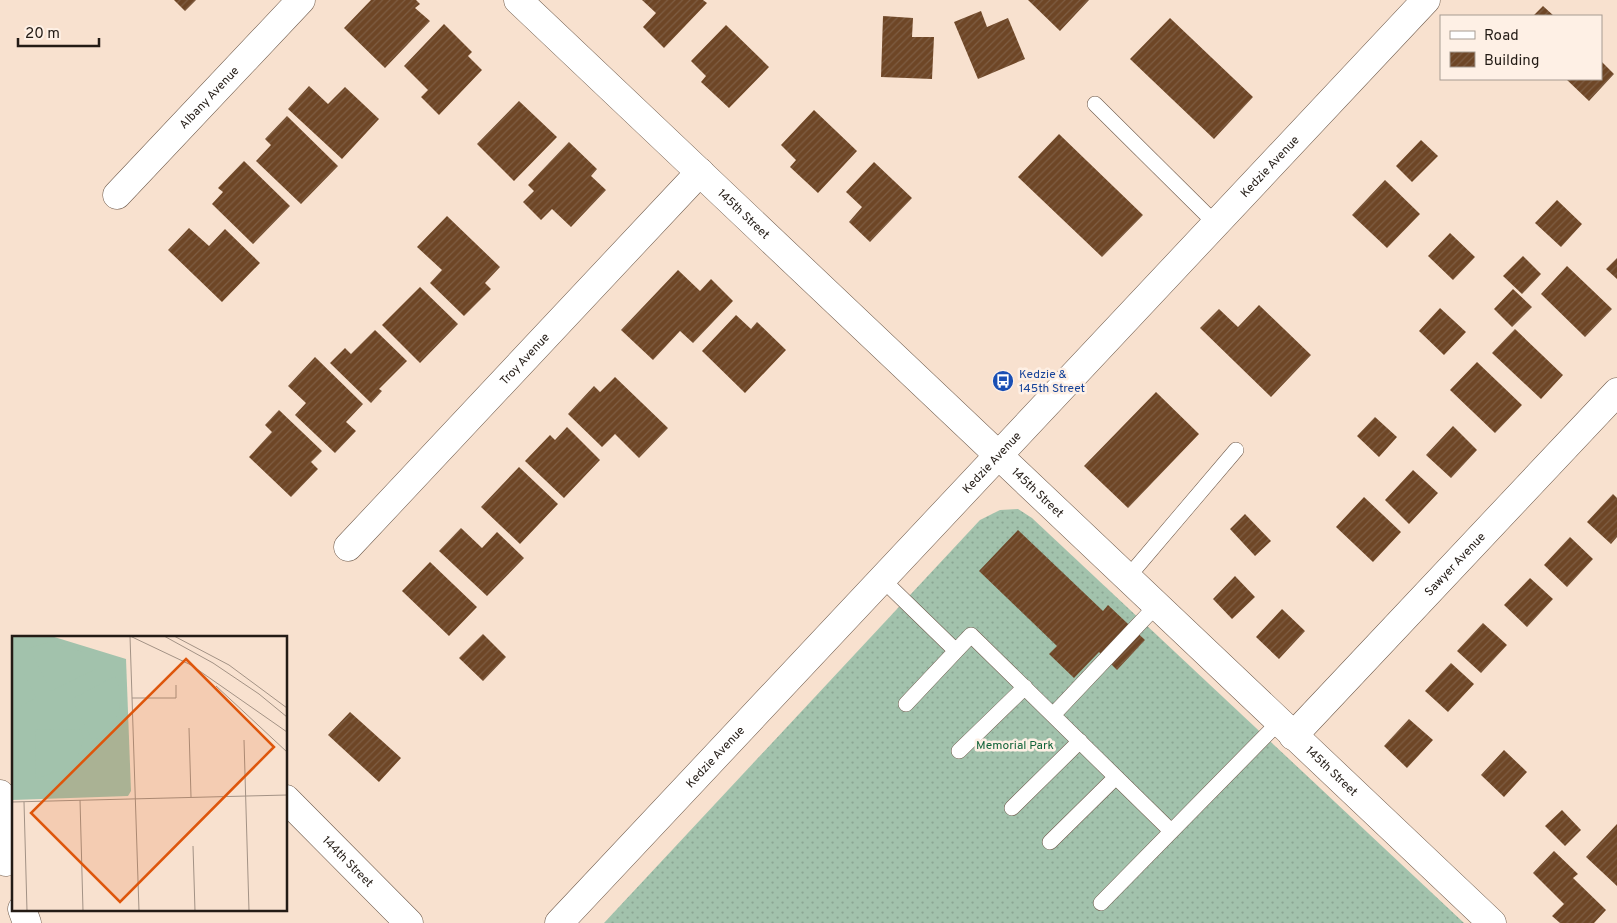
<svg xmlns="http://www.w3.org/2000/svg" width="1617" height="923" font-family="Overpass,sans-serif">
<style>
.grass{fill:url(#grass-dots)}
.building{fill:url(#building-hatch)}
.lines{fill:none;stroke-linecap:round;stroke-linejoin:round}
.lane-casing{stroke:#6e5a4b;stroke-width:16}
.street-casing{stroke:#6e5a4b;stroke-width:29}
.secondary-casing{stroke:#6e5a4b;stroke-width:29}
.highway-casing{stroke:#6e5a4b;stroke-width:29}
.lane{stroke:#fff;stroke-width:15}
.street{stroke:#fff;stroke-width:28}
.secondary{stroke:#fff;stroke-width:28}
.highway{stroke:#fff;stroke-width:28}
.labels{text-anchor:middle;stroke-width:5;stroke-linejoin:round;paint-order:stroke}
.street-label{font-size:12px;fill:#231b15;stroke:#fef0e5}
.transit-label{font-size:12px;fill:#164399;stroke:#fef0e5;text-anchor:start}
.park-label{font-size:12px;fill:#116339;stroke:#fef0e5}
.inset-road{fill:none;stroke:#a39285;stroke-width:1}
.view{fill:#de560c;fill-opacity:0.15;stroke:#de560c;stroke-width:2.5}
.inset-edge{fill:none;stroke:#231b15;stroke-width:2.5}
</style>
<defs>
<pattern id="grass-dots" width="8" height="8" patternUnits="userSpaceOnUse" patternTransform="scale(1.25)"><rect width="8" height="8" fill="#a2c2ac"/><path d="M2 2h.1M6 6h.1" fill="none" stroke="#8ba693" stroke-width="1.8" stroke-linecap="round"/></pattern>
<pattern id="building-hatch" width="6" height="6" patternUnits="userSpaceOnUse" patternTransform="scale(1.25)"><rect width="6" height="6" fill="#6e4626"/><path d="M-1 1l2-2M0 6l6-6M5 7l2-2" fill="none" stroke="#7e5d43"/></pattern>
</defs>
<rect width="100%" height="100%" fill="#f8e1cf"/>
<path class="grass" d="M 1018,509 L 1032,518 L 1464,923 L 604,923 L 980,520 L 1000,510 Z"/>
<path class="building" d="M 174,0 L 196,0 L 185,11 Z
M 371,0 L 416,0 L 420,4 L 415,8 L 430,21 L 385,68 L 344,28 Z
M 642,0 L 703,0 L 707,3 L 664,48 L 643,27 L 656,13 Z
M 1028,0 L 1089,0 L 1060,31 Z
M 1543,6 L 1554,16 L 1533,16 Z
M 981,11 L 987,27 L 1008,18 L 1025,59 L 978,79 L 954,22 Z
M 883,16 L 913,18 L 912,37 L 934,37 L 932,79 L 881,77 Z
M 1170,18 L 1253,97 L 1214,139 L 1130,59 Z
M 444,24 L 472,52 L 468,56 L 482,70 L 439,115 L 421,97 L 428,90 L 404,66 Z
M 726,25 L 769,67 L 729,108 L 701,82 L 706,76 L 691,61 Z
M 1601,61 L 1614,74 L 1589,101 L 1566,79 L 1601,79 Z
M 309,86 L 328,104 L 345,87 L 379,119 L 342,159 L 288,109 Z
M 519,101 L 557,137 L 514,181 L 477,144 Z
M 814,110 L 857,151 L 818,193 L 790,167 L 796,160 L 781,145 Z
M 287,116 L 338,166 L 301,204 L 256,161 L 271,145 L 265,139 Z
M 1059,134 L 1143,215 L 1102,257 L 1018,177 Z
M 1421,140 L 1438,156 L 1412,182 L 1396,166 Z
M 569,142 L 597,169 L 591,176 L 606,190 L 571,227 L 552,209 L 541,220 L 523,202 L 534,191 L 528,185 Z
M 244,161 L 290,206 L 253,244 L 212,204 L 223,192 L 218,188 Z
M 874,162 L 912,198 L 870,242 L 849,222 L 862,207 L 846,192 Z
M 1385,180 L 1420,214 L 1387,248 L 1352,215 Z
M 1557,200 L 1582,224 L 1561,247 L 1535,223 Z
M 447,216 L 500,267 L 485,283 L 491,289 L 464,316 L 430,283 L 442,270 L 417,247 Z
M 189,228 L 209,246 L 225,229 L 260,263 L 222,302 L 168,250 Z
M 1450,233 L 1475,257 L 1453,280 L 1428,256 Z
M 1523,256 L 1541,274 L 1522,294 L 1503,276 Z
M 1617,258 L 1617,279 L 1606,269 Z
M 1567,266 L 1612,309 L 1585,337 L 1541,294 Z
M 678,270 L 700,291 L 711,279 L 733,301 L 693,343 L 680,331 L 653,360 L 621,330 Z
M 420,287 L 458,324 L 420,363 L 382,325 Z
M 1513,289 L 1532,307 L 1512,327 L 1494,309 Z
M 1259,305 L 1311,355 L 1271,397 L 1200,328 L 1219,309 L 1238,327 Z
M 1440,308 L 1466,332 L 1444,355 L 1419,331 Z
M 736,315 L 751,329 L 757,322 L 786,350 L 745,393 L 702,351 Z
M 1515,329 L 1563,375 L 1541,399 L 1492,353 Z
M 375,330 L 407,361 L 379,389 L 382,391 L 371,403 L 330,363 L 345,348 L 351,354 Z
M 315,357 L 363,404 L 346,422 L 356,431 L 335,453 L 295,415 L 306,403 L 288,386 Z
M 1477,362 L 1522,405 L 1495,433 L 1450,390 Z
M 615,377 L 668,428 L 639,458 L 615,434 L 602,447 L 568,414 L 594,386 L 600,392 Z
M 1156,392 L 1199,434 L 1128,508 L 1084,466 Z
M 279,410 L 322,451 L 311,462 L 318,469 L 291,497 L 249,457 L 272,432 L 265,425 Z
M 1375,417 L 1397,437 L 1379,457 L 1357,436 Z
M 1453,426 L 1477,450 L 1451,478 L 1426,455 Z
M 567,427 L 600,460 L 564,498 L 525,461 L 550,435 L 555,440 Z
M 519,467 L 558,504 L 520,544 L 481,507 Z
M 1413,470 L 1438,493 L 1409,524 L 1385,500 Z
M 1613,494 L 1617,498 L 1617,537 L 1611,544 L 1587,522 Z
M 1364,497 L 1401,532 L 1373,562 L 1336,527 Z
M 1245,514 L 1271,541 L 1255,556 L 1230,529 Z
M 461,528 L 482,548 L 497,532 L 524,558 L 487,596 L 439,551 Z
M 1018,530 L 1103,611 L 1108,605 L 1145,640 L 1117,670 L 1099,652 L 1074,678 L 1049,654 L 1057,646 L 979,571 Z
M 1570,537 L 1593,559 L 1567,587 L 1544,565 Z
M 430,562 L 477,607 L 449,636 L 402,591 Z
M 1235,576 L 1255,597 L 1232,619 L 1213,599 Z
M 1530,578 L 1553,599 L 1527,627 L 1504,605 Z
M 1282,609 L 1305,631 L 1279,659 L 1256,637 Z
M 1483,623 L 1507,645 L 1481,673 L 1457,651 Z
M 483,634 L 506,657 L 483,681 L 459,658 Z
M 1451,663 L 1474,684 L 1448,712 L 1425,691 Z
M 350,712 L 401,758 L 379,782 L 328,735 Z
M 1409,719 L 1433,740 L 1407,768 L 1384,746 Z
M 1504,750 L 1527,772 L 1504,797 L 1481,775 Z
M 1562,810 L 1581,830 L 1565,846 L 1545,826 Z
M 1617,824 L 1617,886 L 1586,857 Z
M 1554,851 L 1578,874 L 1573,878 L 1606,910 L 1594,923 L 1560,923 L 1552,916 L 1564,904 L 1533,873 Z"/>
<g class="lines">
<g class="lane-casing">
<path id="lane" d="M 1095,104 L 1215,223
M 1128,577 L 1236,450
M 881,578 L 956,651
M 906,704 L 971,635 L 1171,831
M 1053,715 L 1157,605
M 959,751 L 1025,687
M 1012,808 L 1080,741
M 1050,842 L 1116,777
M 1101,903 L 1279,722"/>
</g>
<g class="street-casing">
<g id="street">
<path id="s1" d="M 518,0 L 1492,923"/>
<path id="s2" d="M 117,195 L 301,0"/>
<path id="s3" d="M 348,547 L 700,172"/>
<path id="s4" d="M 1293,736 L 1617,392"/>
<path id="s5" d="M 286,799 L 409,923"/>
</g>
</g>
<g class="secondary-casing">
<g id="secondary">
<path id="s6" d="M 559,923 L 1426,0"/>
</g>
</g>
<g class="highway-casing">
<path id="highway" d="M 0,794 L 6,862
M 22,909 L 27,923"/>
</g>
<use href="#lane" class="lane"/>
<use href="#street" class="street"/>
<use href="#secondary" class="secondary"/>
<use href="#highway" class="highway"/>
</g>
<defs>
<g id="bus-disc" transform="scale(1.125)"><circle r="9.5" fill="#1a4fb4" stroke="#fef0e5"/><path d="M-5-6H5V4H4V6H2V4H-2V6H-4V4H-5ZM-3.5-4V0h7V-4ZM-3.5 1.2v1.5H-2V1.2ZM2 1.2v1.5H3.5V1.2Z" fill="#fff"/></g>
</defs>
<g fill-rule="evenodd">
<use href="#bus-disc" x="1003" y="381"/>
</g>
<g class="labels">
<g class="street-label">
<text dy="4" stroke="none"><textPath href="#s2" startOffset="134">Albany Avenue</textPath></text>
<text dy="4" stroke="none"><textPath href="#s6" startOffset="1038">Kedzie Avenue</textPath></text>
<text dy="4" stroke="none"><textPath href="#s1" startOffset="311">145th Street</textPath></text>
<text dy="4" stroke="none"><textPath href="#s3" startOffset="258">Troy Avenue</textPath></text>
<text dy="4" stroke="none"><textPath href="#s6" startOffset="632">Kedzie Avenue</textPath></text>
<text dy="4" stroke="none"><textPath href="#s1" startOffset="716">145th Street</textPath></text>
<text dy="4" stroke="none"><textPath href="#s4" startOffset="236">Sawyer Avenue</textPath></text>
<text dy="4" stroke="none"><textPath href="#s6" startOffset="228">Kedzie Avenue</textPath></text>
<text dy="4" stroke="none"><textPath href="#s1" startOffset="1121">145th Street</textPath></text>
<text dy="4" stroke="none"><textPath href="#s5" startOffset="88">144th Street</textPath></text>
</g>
<g class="transit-label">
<text x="1019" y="378">Kedzie &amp;<tspan x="1019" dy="14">145th Street</tspan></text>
</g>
<g class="park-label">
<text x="1015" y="749">Memorial Park</text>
</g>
</g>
<g transform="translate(12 636)">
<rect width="275" height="275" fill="#f8e1cf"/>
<path d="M 0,0 L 39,0 L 114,23 L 119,155 L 116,160 L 0,164 Z" fill="#a2c2ac"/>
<path d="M 38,6 L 70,16 L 84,33 L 39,55 L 17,12 ZM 3,19 L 24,62 L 0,75 L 0,21 ZM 103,40 L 109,56 L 107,75 L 100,91 L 81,106 L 60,63 ZM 0,93 L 7,94 L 6,141 L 0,140 ZM 24,93 L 69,94 L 72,103 L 66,119 L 53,133 L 23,143 Z" fill="#a2c2ac"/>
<path class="inset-road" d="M 118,0 L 127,275M 118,0 L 179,29 L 275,96M 152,0 L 201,27 L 247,58 L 275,81M 162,0 L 217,29 L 275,72M 204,50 L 275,116M 120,62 L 164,62 L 164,49M 177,92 L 179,161M 232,104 L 237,275M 68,164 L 71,275M 0,166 L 275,159M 12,166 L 15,275M 181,210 L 183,275"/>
<path class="view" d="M 174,23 L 262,111 L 108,266 L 19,177 Z"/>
<rect width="275" height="275" class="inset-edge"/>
</g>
<rect x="1440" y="15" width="162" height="65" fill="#fef0e5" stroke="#a69b92"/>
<rect x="1450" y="31" width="25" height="8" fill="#ffffff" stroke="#a69b92"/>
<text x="1484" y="40" font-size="15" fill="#231b15">Road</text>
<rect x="1450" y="52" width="25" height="15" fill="url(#building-hatch)" stroke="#a69b92"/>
<text x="1484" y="65" font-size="15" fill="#231b15">Building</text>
<path d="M18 38v8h81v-8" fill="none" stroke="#231b15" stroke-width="2.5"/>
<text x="25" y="38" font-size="15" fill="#231b15" stroke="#fef0e5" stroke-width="4" paint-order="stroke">20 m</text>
</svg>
